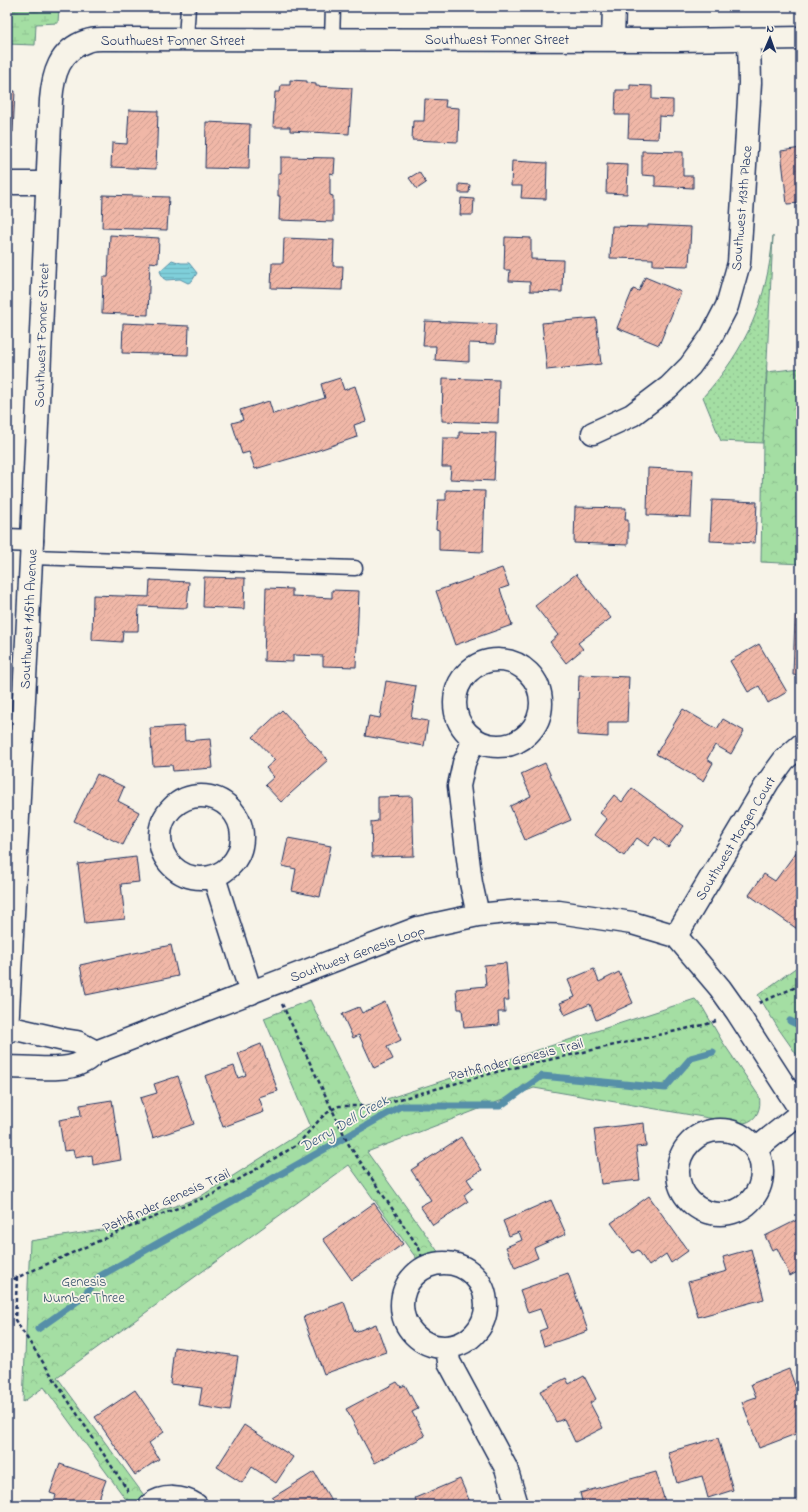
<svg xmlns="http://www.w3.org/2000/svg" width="808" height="1512" font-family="'Indie Flower',sans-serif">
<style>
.grass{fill:url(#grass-dots);stroke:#608680}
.forest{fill:url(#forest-crowns);stroke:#608680}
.wetland{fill:url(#wetland-marsh);stroke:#608680}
.water{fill:url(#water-rules);stroke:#578fa8}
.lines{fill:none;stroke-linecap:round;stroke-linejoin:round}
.stream{stroke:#578fa8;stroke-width:7}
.building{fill:url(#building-hatch);stroke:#1b2f5e}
.lane-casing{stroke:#1b2f5e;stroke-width:17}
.street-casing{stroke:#1b2f5e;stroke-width:25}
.secondary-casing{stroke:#1b2f5e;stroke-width:25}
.path{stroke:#1b2f5e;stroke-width:2.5;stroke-dasharray:4 3;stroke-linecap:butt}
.lane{stroke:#f7f3e8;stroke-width:14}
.street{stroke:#f7f3e8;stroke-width:22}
.secondary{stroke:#f7f3e8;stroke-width:22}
.labels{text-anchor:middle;stroke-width:3.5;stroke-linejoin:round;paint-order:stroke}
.street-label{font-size:14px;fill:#1b2f5e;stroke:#f7f3e8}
.park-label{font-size:14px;fill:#36526c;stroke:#f7f3e8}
.water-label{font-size:15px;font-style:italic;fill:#34577d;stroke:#f7f3e8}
</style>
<defs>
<pattern id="grass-dots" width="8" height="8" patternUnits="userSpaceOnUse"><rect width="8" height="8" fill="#a4dea3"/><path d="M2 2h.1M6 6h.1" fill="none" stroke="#8dbf8f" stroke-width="1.8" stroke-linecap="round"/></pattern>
<pattern id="forest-crowns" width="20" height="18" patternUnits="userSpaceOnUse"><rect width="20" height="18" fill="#a4dea3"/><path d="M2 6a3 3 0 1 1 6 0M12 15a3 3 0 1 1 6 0" fill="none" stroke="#8dbf8f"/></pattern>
<pattern id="wetland-marsh" width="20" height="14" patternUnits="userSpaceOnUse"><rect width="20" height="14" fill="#a4dea3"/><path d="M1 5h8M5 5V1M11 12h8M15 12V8" fill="none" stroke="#8dbf8f"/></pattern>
<pattern id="water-rules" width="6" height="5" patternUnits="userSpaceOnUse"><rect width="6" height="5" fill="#7fcfda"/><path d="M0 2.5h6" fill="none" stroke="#6db2be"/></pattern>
<pattern id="building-hatch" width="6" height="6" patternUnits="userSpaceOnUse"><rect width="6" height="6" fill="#f0b7a7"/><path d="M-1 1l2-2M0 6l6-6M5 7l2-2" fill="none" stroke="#cd9e92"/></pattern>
</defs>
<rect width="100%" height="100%" fill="#f7f3e8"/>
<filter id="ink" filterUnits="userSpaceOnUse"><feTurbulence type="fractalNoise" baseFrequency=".025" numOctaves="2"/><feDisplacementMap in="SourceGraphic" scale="8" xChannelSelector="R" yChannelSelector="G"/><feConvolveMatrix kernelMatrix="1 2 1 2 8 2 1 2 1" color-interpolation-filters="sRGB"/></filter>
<g filter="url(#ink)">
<path class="grass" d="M 773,236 L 763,443 L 721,441 L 703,397 C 747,348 767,301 773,236 Z"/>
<path class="forest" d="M 801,368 L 801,564 L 761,562 L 763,443 L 767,372 Z
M 801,964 L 801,1058 L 799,1058 L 778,1028 L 758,995 Z
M 695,999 L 703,1008 L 722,1041 L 759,1096 C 762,1107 757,1121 744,1123 C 738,1124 732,1122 726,1121 L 534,1088 L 367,1152 L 439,1253 L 428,1256 L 419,1262 L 349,1165 L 57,1377 L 146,1498 L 138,1505 L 130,1505 L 44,1387 L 23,1402 L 30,1241 L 108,1229 L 198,1198 L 310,1127 L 264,1018 L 310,1000 L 362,1107 Z"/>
<path class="wetland" d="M 7,7 L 59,7 L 58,23 L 36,24 L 35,45 L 7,44 Z"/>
<path class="water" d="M 172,260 L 181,263 L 189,263 L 197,273 L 192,281 L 188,283 L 180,279 L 166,280 L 163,278 L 160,271 Z"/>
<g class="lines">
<path class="stream" d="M 790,1021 L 801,1026
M 38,1329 L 82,1298 L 100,1276 L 401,1106 L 500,1106 L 542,1076 L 665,1088 L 691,1058 L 713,1052"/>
</g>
<path class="building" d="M 290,80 L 307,81 L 307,83 L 316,84 L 316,86 L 352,88 L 349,134 L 290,131 L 290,127 L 273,127 L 275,92 L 280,92 L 281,85 L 290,85 Z
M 630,85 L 652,86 L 652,99 L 673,100 L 673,117 L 659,116 L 658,139 L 628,138 L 629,115 L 615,115 L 616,90 L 630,90 Z
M 7,91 L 15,91 L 13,132 L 7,133 Z
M 425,99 L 446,100 L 445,107 L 459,108 L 458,142 L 412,140 L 413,121 L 424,121 Z
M 129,110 L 158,111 L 156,169 L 111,167 L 112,143 L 127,144 Z
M 206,122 L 250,124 L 249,169 L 205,168 Z
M 801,148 L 801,203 L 787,204 L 781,151 Z
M 642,151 L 683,152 L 683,176 L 693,176 L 693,188 L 655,186 L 655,176 L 642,175 Z
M 281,157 L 335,158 L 334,174 L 330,173 L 330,195 L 333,196 L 333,222 L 279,220 L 280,196 L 278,196 L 278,173 L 281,173 Z
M 512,161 L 547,163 L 546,199 L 521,198 L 522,186 L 511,186 Z
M 607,164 L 628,165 L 627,194 L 606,193 Z
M 419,172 L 426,183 L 417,189 L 409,178 Z
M 459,184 L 470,185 L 469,193 L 459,193 Z
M 103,195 L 169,197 L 167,230 L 102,228 Z
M 461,198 L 474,199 L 473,215 L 460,215 Z
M 648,225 L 691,227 L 689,266 L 653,265 L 653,259 L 610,258 L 612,226 L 648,227 Z
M 110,235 L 159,238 L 158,263 L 150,262 L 148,315 L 102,313 L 103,277 L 108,277 Z
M 505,237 L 531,238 L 531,259 L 563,260 L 562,292 L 530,291 L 530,282 L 509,281 L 510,270 L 504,270 Z
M 284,238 L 334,240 L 333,266 L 343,266 L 342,290 L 271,288 L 272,263 L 283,263 Z
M 645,277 L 681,292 L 659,345 L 617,328 L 633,289 L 639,291 Z
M 596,318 L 601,364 L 547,370 L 542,323 Z
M 425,321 L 496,324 L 495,344 L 469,343 L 469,362 L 435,360 L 436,346 L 423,346 Z
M 123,323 L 189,326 L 188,355 L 122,353 Z
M 340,378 L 344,390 L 355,386 L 366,421 L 354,425 L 357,437 L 316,451 L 255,469 L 249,452 L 242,454 L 232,423 L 243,420 L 240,410 L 269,401 L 273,414 L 325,398 L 321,384 Z
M 443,378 L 499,380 L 498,423 L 442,421 Z
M 459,432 L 496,433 L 494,481 L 450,479 L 451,467 L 442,467 L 443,438 L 459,438 Z
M 648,468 L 693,470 L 691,517 L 647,515 Z
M 446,490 L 485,491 L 483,552 L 439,550 L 439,530 L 436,529 L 438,500 L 446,500 Z
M 712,500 L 757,502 L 755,543 L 710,541 Z
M 575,507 L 626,508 L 625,520 L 628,520 L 628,545 L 574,543 Z
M 502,568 L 509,586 L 500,589 L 512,625 L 455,645 L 436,591 Z
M 576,574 L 611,618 L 578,643 L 583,649 L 566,663 L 550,642 L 558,635 L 535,606 Z
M 204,577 L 245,578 L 244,609 L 203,607 Z
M 150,580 L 189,582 L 187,608 L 139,606 L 138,631 L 123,631 L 122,642 L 92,640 L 93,595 L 149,597 Z
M 266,588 L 292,589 L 292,596 L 332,598 L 332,590 L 359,591 L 356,667 L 323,666 L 323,656 L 293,655 L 293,662 L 264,661 Z
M 795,616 L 801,616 L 801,676 L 793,675 Z
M 759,644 L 787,692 L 768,703 L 759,686 L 748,692 L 730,661 Z
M 579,675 L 629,677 L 627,722 L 608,722 L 608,737 L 577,735 Z
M 386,681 L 416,686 L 411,718 L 428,721 L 424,746 L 365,736 L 369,716 L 380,718 Z
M 683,709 L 717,729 L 723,719 L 744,731 L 731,754 L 715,745 L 707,759 L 713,763 L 703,781 L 656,754 Z
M 282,710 L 328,760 L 281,802 L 265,785 L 274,777 L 266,768 L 275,760 L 253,737 Z
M 184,726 L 185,741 L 210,739 L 213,768 L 173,771 L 172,765 L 153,766 L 150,728 Z
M 545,763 L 571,820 L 525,840 L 510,806 L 531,796 L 521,774 Z
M 97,774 L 124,787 L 118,801 L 139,812 L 123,845 L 74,821 Z
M 632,788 L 684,826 L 668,847 L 655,837 L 648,846 L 637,838 L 624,856 L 595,835 L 607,819 L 600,813 L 614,795 L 622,802 Z
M 412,796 L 414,856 L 372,857 L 371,822 L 378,821 L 378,797 Z
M 288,838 L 331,846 L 320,897 L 292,891 L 296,869 L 282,866 Z
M 797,851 L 801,855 L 800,931 L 749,895 L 764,874 L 775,881 Z
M 136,857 L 139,882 L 121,884 L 125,919 L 85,923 L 78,864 Z
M 171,945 L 178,976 L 86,995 L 80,965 Z
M 506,963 L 509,1000 L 504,1000 L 505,1012 L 498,1012 L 499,1025 L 464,1028 L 462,1009 L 458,1009 L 456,989 L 486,986 L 484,965 Z
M 594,969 L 599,982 L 619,972 L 633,1003 L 596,1020 L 590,1004 L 565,1015 L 560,1003 L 575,997 L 568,980 Z
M 385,1002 L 401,1040 L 387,1047 L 393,1059 L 374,1068 L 359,1035 L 353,1038 L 342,1014 L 359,1007 L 362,1013 Z
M 261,1044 L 278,1091 L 259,1097 L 264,1112 L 223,1127 L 205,1076 L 234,1066 L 238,1078 L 246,1075 L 238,1053 Z
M 178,1076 L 194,1124 L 153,1138 L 140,1098 L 157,1093 L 154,1084 Z
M 112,1100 L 121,1160 L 93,1165 L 92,1155 L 75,1158 L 73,1150 L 64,1151 L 59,1120 L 81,1116 L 80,1105 Z
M 644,1123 L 646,1146 L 636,1147 L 640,1180 L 601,1184 L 594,1129 Z
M 461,1137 L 482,1170 L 467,1179 L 473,1188 L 464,1195 L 468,1202 L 433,1225 L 420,1206 L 431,1200 L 411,1170 Z
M 649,1196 L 688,1251 L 671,1263 L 666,1254 L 649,1266 L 638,1250 L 633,1253 L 611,1223 Z
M 551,1200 L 566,1234 L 534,1248 L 538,1258 L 515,1268 L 506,1247 L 522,1240 L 519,1232 L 509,1236 L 503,1221 Z
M 374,1203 L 403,1244 L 352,1280 L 323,1239 Z
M 801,1218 L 801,1270 L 790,1276 L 777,1248 L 772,1250 L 765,1236 Z
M 751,1249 L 764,1299 L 698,1317 L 688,1282 L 727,1271 L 723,1257 Z
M 568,1273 L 588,1331 L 544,1346 L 539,1331 L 547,1328 L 540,1309 L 528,1313 L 520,1290 Z
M 344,1302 L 355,1332 L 376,1324 L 386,1352 L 324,1374 L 303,1317 Z
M 174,1347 L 238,1356 L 230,1411 L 199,1406 L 202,1388 L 170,1384 Z
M 789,1369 L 801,1402 L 801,1432 L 759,1448 L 742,1402 L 756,1397 L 751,1384 Z
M 584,1376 L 596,1399 L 590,1403 L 603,1428 L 575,1442 L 564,1419 L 556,1422 L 540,1391 L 566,1378 L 569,1384 Z
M 397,1382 L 401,1387 L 405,1385 L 418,1409 L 412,1412 L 425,1436 L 375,1463 L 346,1409 Z
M 135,1390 L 164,1432 L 149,1443 L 159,1459 L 135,1475 L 95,1417 Z
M 244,1425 L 293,1457 L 276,1483 L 252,1467 L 242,1483 L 217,1467 Z
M 718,1438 L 733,1490 L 708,1498 L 702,1476 L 677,1483 L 668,1452 Z
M 60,1464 L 106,1480 L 99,1499 L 112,1504 L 111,1505 L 53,1505 L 56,1495 L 50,1493 Z
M 314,1472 L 334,1505 L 276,1505 L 272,1498 Z
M 656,1472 L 666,1505 L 583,1505 L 580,1493 Z
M 460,1479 L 470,1502 L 463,1505 L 418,1505 L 415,1498 Z"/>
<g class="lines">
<g class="lane-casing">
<path id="lane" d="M 186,39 L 188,7
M 332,40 L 333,7
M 32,557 L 355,568"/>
</g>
<g class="street-casing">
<path id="street" d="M 613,39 L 614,7
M 7,183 L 47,183
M 593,433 L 632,415 L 669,387 L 690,366 L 711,337 L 727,306 L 739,263 L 750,83 L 749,40
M 7,540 L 32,541
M455 703a43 43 0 1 1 86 0a43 43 0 1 1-86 0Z
M 474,739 L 464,763 L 459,786 L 471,883 L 478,915
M160 837a41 41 0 1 1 82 0a41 41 0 1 1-82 0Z
M 214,877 L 251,993
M 676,936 L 768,782 L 784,760 L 801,745
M 7,1027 L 64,1040 L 77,1042 L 96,1052
M 7,1067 C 27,1067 64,1072 81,1063 C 87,1061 92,1056 96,1052 L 418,928 L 478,915 L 518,911 L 559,912 L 632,923 L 676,936 L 720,988 L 737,1012 L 801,1111
M678 1172a42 42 0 1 1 84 0a42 42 0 1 1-84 0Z
M 756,1149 L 801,1113
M402 1305a42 42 0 1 1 84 0a42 42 0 1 1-84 0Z
M 447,1347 L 449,1362 L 506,1468 L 517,1505
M 150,1505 C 162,1495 183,1496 196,1505"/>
</g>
<g class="secondary-casing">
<path id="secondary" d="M 7,1032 L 32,541 L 51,100 C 53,75 59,50 87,41 C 92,39 97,39 102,39 L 678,40 L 801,38"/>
</g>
<path class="path" d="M 759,1003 L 801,985
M 282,1004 L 349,1145 L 419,1248 L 425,1267
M 17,1277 L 15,1320 L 130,1494
M 7,1282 L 139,1223 L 214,1194 L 297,1145 L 322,1117 L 331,1110 L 339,1106 L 375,1106 L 500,1071 L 707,1024 L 716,1021"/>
<use href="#lane" class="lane"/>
<use href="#street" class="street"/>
<use href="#secondary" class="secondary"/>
</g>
</g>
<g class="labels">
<g class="street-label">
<text x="497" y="44">Southwest Fonner Street</text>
<text x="173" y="45">Southwest Fonner Street</text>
<text transform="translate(741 208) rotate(-85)" y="5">Southwest 113th Place</text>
<text transform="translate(41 335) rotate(-88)" y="5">Southwest Fonner Street</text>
<text transform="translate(28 619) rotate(-87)" y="5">Southwest 115th Avenue</text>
<text transform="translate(735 838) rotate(-59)" y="5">Southwest Morgen Court</text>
<text transform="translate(357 953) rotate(-20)" y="5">Southwest Genesis Loop</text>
<text transform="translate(516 1059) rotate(-14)" y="5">Pathfinder Genesis Trail</text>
<text transform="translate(166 1200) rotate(-24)" y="5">Pathfinder Genesis Trail</text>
</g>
<g class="park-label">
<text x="84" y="1286">Genesis<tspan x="84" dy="16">Number Three</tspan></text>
</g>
<g class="water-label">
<text transform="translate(344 1123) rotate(-30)" y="5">Derry Dell Creek</text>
</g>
</g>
<rect width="808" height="1512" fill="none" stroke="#f7f3e8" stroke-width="24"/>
<rect x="12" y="12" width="784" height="1488" fill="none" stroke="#1b2f5e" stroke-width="1.5" filter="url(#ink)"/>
<g transform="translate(770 38) rotate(2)" stroke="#f7f3e8" stroke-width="3" paint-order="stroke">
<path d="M0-3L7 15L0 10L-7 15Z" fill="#1b2f5e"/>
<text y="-6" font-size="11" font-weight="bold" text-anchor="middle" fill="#1b2f5e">N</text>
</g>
</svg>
